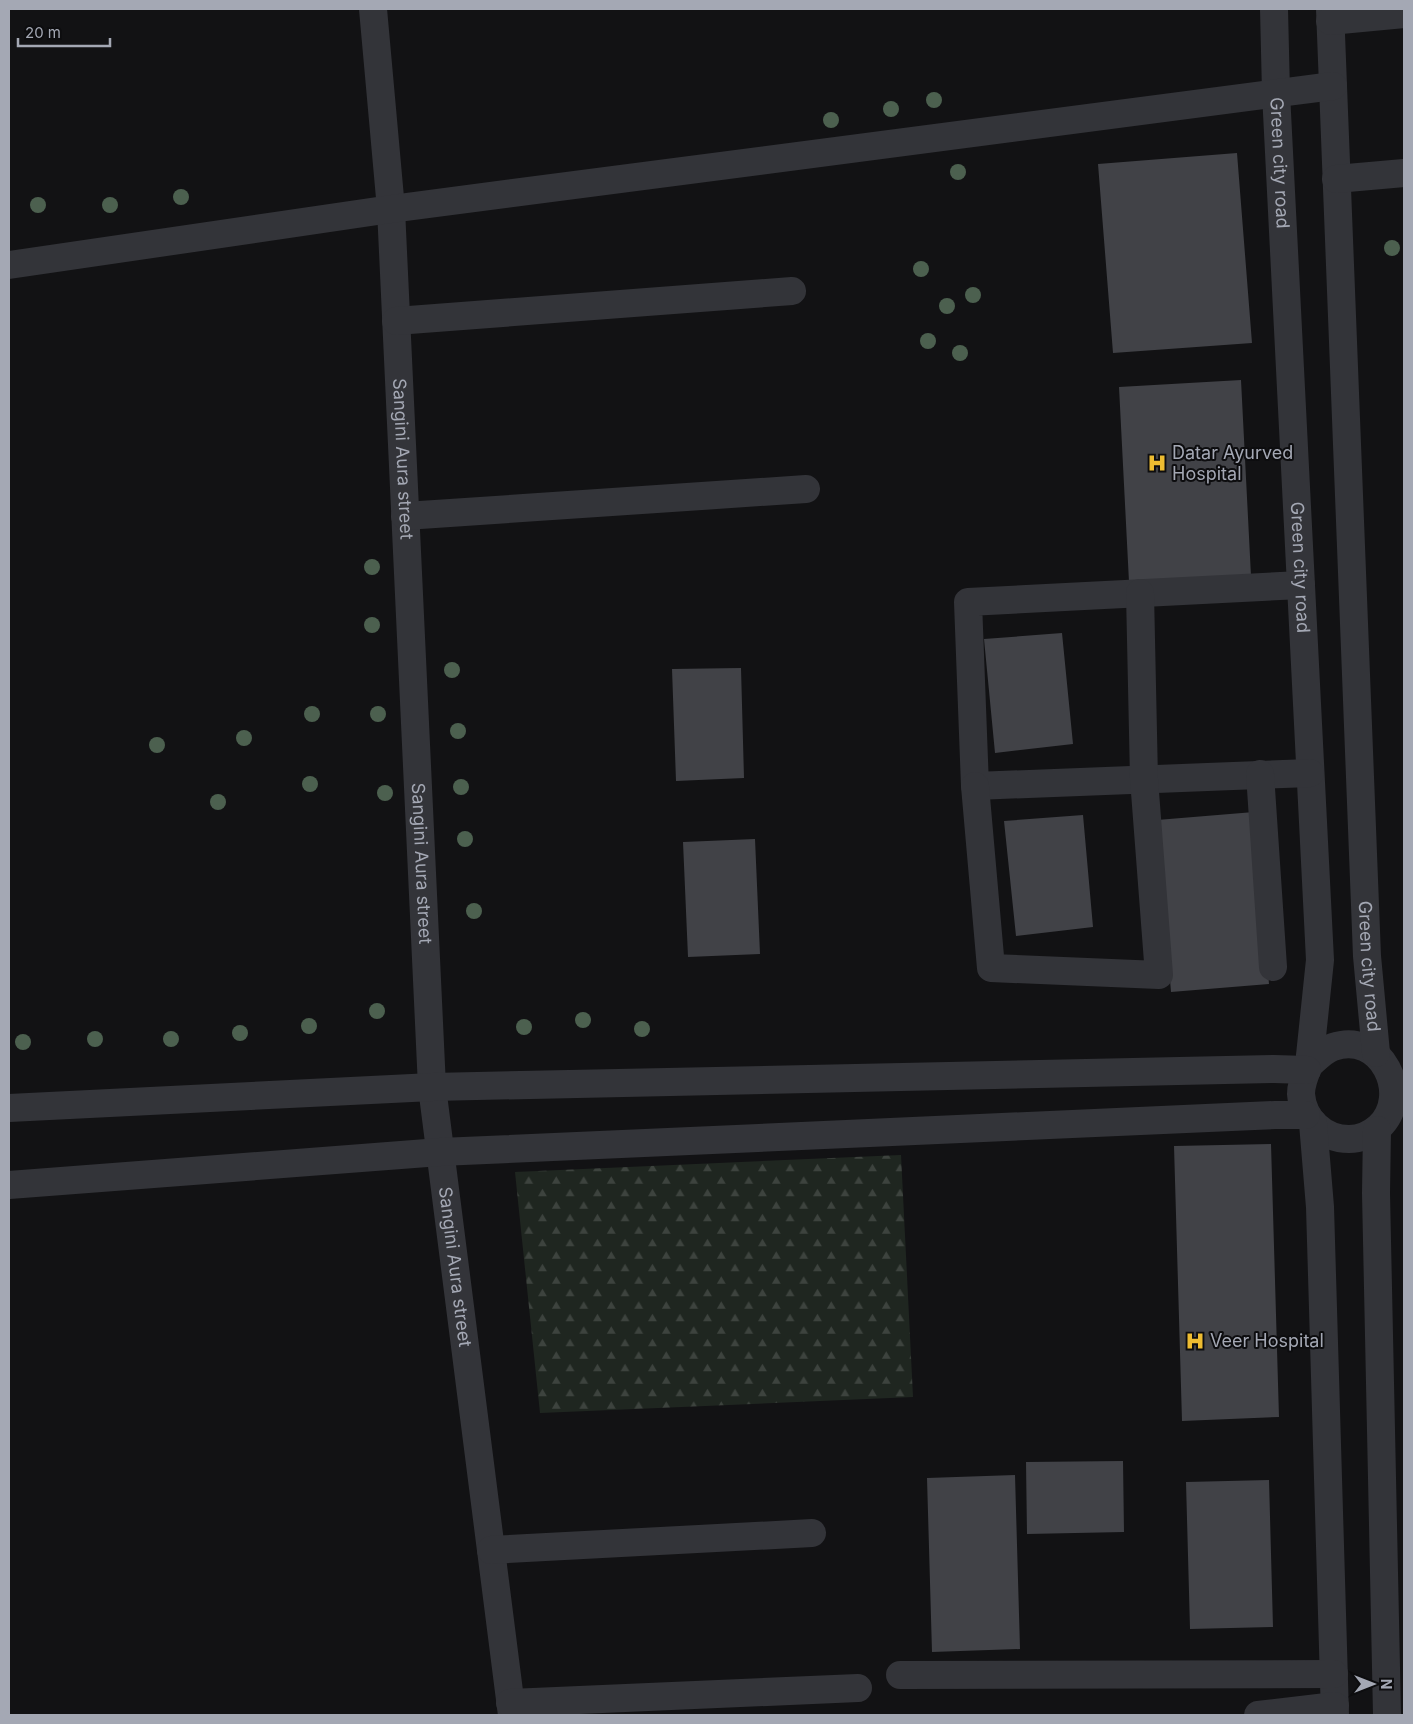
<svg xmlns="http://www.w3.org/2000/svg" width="1413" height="1724" font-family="Inter,sans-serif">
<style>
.forest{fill:url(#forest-firs)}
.building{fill:#414247}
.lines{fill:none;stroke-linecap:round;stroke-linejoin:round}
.minor{stroke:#333439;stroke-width:28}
.tree{fill:#4c604f}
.labels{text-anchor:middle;stroke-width:4;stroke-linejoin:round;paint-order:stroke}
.street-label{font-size:18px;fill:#a4a8b4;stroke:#0d0d0f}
.poi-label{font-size:18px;fill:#a4a8b4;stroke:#0d0d0f;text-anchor:start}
</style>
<defs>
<pattern id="forest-firs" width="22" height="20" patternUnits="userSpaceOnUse" patternTransform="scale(1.25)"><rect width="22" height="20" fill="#1f2620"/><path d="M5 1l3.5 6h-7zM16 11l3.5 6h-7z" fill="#3d433e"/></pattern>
</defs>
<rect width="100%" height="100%" fill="#121214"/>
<path class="forest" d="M 901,1155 L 913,1397 L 540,1413 L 515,1172 Z"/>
<path class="building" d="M 1237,153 L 1252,343 L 1113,353 L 1098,164 Z
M 1241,380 L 1251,576 L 1129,582 L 1119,387 Z
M 1062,633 L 1073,744 L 995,753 L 984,639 Z
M 741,668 L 744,778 L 676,781 L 672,669 Z
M 1254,812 L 1269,984 L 1171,992 L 1157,820 Z
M 1083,815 L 1093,927 L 1016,936 L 1004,821 Z
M 755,839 L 760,954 L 688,957 L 683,842 Z
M 1271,1144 L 1279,1417 L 1182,1421 L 1174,1146 Z
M 1123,1461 L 1124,1532 L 1027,1534 L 1026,1462 Z
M 1015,1475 L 1020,1649 L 932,1652 L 927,1478 Z
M 1269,1480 L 1273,1627 L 1190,1629 L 1186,1482 Z"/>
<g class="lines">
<g class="minor">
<path id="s1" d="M 373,9 L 391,209 L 432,1087 L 512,1715"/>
<path id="s2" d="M 1274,9 L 1276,93 L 1320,960 L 1309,1065 C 1305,1074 1301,1084 1301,1094 C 1303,1119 1323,1139 1349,1139 C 1361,1139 1370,1135 1379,1127 C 1413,1095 1381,1030 1333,1047 C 1324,1050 1317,1058 1309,1065"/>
<path id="s3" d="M 1330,9 L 1367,956 L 1376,1053"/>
<path d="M 1330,21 L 1404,14"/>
<path d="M 1336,179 L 1404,173"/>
<path d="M 9,265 L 391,209 L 1333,86"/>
<path d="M 396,321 L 792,291"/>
<path d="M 405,516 L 806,489"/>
<path d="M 1301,585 L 968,602 L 975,786 L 1310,773"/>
<path d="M 1260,774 L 1273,967"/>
<path d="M 975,786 L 991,968 L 1159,975 L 1144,779 L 1140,593"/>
<path d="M 9,1108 L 432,1087 L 1274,1069 L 1307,1070"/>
<path d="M 1313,1123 L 1320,1207 L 1335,1715"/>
<path d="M 1377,1130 L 1376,1193 L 1387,1715"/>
<path d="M 9,1185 L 440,1152 L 1275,1115 L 1306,1115"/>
<path d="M 491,1550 L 812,1533"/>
<path d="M 900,1675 L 1334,1674"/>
<path d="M 510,1703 L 858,1688"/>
<path d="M 1258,1715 L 1335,1706"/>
</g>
</g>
<g class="tree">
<circle cx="934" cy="100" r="8"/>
<circle cx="891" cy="109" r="8"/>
<circle cx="831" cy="120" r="8"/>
<circle cx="958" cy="172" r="8"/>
<circle cx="181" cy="197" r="8"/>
<circle cx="38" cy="205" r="8"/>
<circle cx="110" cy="205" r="8"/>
<circle cx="1392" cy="248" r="8"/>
<circle cx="921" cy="269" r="8"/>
<circle cx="973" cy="295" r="8"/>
<circle cx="947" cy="306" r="8"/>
<circle cx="928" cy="341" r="8"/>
<circle cx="960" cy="353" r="8"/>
<circle cx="372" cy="567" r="8"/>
<circle cx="372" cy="625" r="8"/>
<circle cx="452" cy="670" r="8"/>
<circle cx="312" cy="714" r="8"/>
<circle cx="378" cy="714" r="8"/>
<circle cx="458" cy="731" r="8"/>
<circle cx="244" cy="738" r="8"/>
<circle cx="157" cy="745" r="8"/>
<circle cx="310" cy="784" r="8"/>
<circle cx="461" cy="787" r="8"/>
<circle cx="385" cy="793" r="8"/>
<circle cx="218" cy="802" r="8"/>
<circle cx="465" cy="839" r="8"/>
<circle cx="474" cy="911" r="8"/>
<circle cx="377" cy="1011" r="8"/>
<circle cx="583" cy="1020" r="8"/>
<circle cx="309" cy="1026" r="8"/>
<circle cx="524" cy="1027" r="8"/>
<circle cx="642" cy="1029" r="8"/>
<circle cx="240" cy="1033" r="8"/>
<circle cx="95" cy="1039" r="8"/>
<circle cx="171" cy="1039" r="8"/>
<circle cx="23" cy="1042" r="8"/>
</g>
<defs>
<g id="hospital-bare" transform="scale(1.5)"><path d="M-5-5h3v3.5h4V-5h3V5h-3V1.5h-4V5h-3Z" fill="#edbc31" stroke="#0d0d0f" stroke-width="2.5" paint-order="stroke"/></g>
</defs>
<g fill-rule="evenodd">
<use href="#hospital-bare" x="1157" y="463"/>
<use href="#hospital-bare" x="1195" y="1341"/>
</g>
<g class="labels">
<g class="street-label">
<text dy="6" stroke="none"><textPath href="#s2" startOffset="154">Green city road</textPath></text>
<text dy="6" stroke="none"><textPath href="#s1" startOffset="451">Sangini Aura street</textPath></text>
<text dy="6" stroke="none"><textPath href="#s2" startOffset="559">Green city road</textPath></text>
<text dy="6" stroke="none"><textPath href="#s1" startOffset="856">Sangini Aura street</textPath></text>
<text dy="6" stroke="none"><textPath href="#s3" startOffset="958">Green city road</textPath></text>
<text dy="6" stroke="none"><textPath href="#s1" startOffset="1261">Sangini Aura street</textPath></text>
</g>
<g class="poi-label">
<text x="1172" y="459">Datar Ayurved<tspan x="1172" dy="21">Hospital</tspan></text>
<text x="1210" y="1347">Veer Hospital</text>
</g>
</g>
<rect width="1413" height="1724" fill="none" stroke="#a4a8b4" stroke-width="20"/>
<g transform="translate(1373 1684) rotate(90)" stroke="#0d0d0f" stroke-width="4" paint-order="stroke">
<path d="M0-4L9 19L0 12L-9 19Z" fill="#a4a8b4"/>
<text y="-8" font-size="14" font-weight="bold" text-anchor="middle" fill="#a4a8b4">N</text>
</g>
<path d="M18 38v8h92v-8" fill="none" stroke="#a4a8b4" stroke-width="2.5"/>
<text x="25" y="38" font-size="15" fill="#a4a8b4" stroke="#0d0d0f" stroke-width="4" paint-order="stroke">20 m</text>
</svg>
